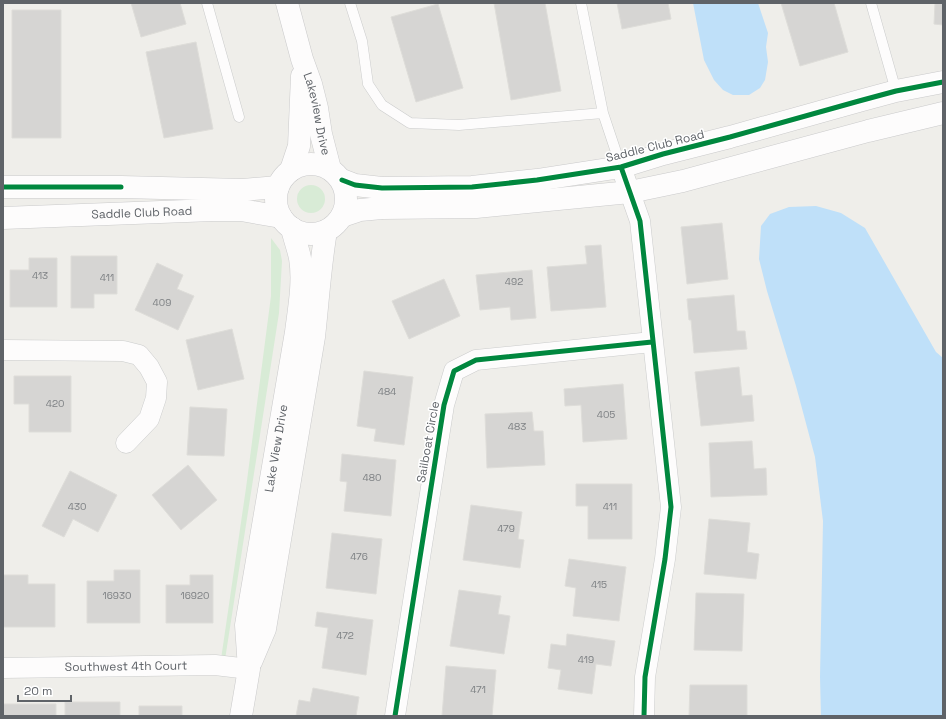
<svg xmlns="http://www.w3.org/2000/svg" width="946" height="719" font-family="'Space Grotesk',sans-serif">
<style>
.green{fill:#d8ebd6}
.water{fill:#bfe0f9}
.building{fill:#d6d5d3;stroke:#deddd9}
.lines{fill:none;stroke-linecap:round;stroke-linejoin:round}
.lane-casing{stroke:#cbcccc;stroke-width:11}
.street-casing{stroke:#cbcccc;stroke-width:21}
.secondary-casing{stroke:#cacacb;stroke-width:23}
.lane{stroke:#fdfcfc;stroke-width:10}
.street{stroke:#fdfcfc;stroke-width:20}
.secondary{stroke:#fdfcfc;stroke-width:22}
.cycleway-casing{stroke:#fff;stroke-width:8}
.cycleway{stroke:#00873e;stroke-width:5}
.labels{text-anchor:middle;stroke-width:3;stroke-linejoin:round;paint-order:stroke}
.number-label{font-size:10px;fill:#7e8184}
.street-label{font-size:12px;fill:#5f6368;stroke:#fff}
</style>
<rect width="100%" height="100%" fill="#efeeea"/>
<path class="green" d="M297 199a14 14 0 1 1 28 0a14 14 0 1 1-28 0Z
M 271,238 L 280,250 L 282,261 L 279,313 L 224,666 L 220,666 L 246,488 L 271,296 Z"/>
<path class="water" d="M 693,3 L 758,3 L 768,33 L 766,47 L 768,62 L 765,80 L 760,88 L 749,95 L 733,95 L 723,90 L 714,80 L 704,60 Z
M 816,206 L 841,213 L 865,228 L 936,352 L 943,358 L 943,716 L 821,716 L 820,677 L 823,521 L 815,457 L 796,386 L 767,291 L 759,259 L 761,226 L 770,214 L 789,207 Z"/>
<path class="building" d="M 131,3 L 180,3 L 186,24 L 141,37 Z
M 494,3 L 545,3 L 561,91 L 511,100 Z
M 617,3 L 668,3 L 671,19 L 622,29 Z
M 781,3 L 834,3 L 848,52 L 800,66 Z
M 935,3 L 943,3 L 943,25 L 934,24 Z
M 438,4 L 463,88 L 416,102 L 391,17 Z
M 12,10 L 61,10 L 61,138 L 12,138 Z
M 196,42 L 213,129 L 164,138 L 146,52 Z
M 722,223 L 728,279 L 687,284 L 681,227 Z
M 601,245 L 606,307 L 551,311 L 547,267 L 587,264 L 585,246 Z
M 71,256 L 117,256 L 117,294 L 94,294 L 94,308 L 71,308 Z
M 29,258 L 57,258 L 57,307 L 10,307 L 10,270 L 29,270 Z
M 157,263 L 183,275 L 177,289 L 194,296 L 178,330 L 135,310 Z
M 532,270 L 536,318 L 511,320 L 510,307 L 480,310 L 476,275 Z
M 444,279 L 460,316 L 409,339 L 392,301 Z
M 734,295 L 737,331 L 745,331 L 747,349 L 694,353 L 691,320 L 689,320 L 687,299 Z
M 232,329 L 244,379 L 198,390 L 186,340 Z
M 739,367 L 742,396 L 752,395 L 754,421 L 701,426 L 695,372 Z
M 364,371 L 413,377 L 404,445 L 374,441 L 376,429 L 357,426 Z
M 14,376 L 71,376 L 71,432 L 29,432 L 29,404 L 14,404 Z
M 623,384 L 627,439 L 583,442 L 581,405 L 565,406 L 564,389 Z
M 190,407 L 227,409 L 224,456 L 187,455 Z
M 532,412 L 534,431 L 543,431 L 545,465 L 487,468 L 485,414 Z
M 752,441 L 754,469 L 766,468 L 767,495 L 711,497 L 709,443 Z
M 342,454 L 396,460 L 391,516 L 344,511 L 347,482 L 340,481 Z
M 188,465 L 217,500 L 181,530 L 152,495 Z
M 70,471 L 117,495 L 98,532 L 73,519 L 64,537 L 42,526 Z
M 576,484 L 632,484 L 632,539 L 588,539 L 588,506 L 576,506 Z
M 471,505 L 522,512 L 518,539 L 524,540 L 520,568 L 463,560 Z
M 709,519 L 750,523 L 747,552 L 759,554 L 756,579 L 704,574 Z
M 332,533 L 382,539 L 376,594 L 326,588 Z
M 569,559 L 626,567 L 619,621 L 573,616 L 576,588 L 565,586 Z
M 114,570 L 140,570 L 140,623 L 87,623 L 87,581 L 114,581 Z
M 3,575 L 28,575 L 28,584 L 55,584 L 55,627 L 3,627 Z
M 190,575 L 213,575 L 213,623 L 166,623 L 166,585 L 190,585 Z
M 459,590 L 501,596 L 498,614 L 510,616 L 504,654 L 450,646 Z
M 696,593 L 744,594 L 742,651 L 694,650 Z
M 317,612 L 373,620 L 366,675 L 322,668 L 328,628 L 315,626 Z
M 567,634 L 615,641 L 611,666 L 596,664 L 592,694 L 558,689 L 561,670 L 548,668 L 551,644 L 566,646 Z
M 446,666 L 496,670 L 492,716 L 442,716 Z
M 690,685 L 747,685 L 747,716 L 689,716 Z
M 313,688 L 359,697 L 356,716 L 296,716 L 299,700 L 310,702 Z
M 65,702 L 120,702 L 120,716 L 65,716 Z
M 3,704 L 56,704 L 56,716 L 3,716 Z
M 139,706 L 182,706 L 182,716 L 139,716 Z"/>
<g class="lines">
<g class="lane-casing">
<path id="lane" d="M 207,3 L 239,117
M 350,3 L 362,41 L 368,84 L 382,105 L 410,123 L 459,125 L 603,113
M 581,3 L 603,113 L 621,167
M 871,3 L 896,91"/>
</g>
<g class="street-casing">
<g id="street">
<path d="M 621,167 L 640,221 L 671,507 L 665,559 L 645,677 L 644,716"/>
<path d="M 3,350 L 123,351 L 139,355 L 149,367 L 157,382 L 156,398 L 149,419 L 126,443"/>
<path id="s1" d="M 3,668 L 215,665 L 249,669"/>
<path d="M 395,716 L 444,405 L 454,371 L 476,360 L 652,342"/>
</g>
</g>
<g class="secondary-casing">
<g id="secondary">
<path id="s2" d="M 287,3 L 302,59 L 311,84 L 317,108 L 321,134 L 330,169"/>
<circle cx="311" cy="199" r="35"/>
<path d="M 291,170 L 299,146 L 302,76"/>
<path d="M 342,180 L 355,185 L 382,188 L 472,187 L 537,180 L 621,167 L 663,154 L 730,137 L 859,101 L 896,91 L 943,82"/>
<path d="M 3,187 L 121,187 L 243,190 L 278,187"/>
<path d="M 342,216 L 360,210 L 382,208 L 476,207 L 630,192 L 683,181 L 868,131 L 943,113"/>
<path id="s3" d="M 3,218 L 213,210 L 241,210 L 281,217"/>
<path d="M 251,662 L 265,629 L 314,337 C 318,301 320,266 326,231"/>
<path id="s4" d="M 241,716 L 249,669 L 246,625 L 296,332 C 299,308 304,282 300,258 C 298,248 294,238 292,228"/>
</g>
</g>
<use href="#lane" class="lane"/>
<use href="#street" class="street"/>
<use href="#secondary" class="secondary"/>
<g class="cycleway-casing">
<path id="cycleway" d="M 621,167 L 640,221 L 671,507 L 665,559 L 645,677 L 644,716
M 342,180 L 355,185 L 382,188 L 472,187 L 537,180 L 621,167 L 663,154 L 730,137 L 859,101 L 896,91 L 943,82
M 3,187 L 121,187
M 395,716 L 444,405 L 454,371 L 476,360 L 652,342"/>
</g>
<use href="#cycleway" class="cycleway"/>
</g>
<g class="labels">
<g class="number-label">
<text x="40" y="279">413</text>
<text x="107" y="281">411</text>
<text x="514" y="285">492</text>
<text x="162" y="306">409</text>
<text x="387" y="395">484</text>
<text x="55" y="407">420</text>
<text x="606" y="418">405</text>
<text x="517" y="430">483</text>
<text x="372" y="481">480</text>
<text x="77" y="510">430</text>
<text x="610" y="510">411</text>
<text x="506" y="532">479</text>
<text x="359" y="560">476</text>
<text x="599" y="588">415</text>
<text x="117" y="599">16930</text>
<text x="195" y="599">16920</text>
<text x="345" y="639">472</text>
<text x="586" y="663">419</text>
<text x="478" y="693">471</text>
</g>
<g class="street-label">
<text dy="4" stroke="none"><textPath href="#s2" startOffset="115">Lakeview Drive</textPath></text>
<text transform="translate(655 146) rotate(-14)" y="4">Saddle Club Road</text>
<text dy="4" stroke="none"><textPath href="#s3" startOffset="139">Saddle Club Road</textPath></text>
<text transform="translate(428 442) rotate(-80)" y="4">Sailboat Circle</text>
<text dy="4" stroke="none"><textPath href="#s4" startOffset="271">Lake View Drive</textPath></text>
<text dy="4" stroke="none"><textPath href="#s1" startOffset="123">Southwest 4th Court</textPath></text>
</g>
</g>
<rect width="946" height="719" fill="none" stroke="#5f6368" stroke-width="8"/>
<path d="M18 695v6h53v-6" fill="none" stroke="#5f6368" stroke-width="2"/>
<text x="24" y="695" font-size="12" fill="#5f6368" stroke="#ffffff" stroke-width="3" paint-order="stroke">20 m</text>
</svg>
